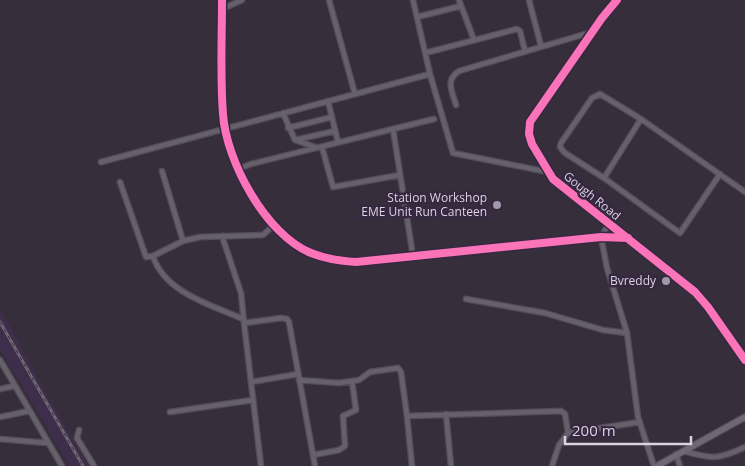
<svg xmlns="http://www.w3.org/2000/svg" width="745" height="466" font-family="'Open Sans',sans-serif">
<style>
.built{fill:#3f2e4b}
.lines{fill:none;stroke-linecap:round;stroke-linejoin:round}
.street-casing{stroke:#534b58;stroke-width:7}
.secondary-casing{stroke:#534b58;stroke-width:8}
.street{stroke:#66606b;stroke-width:4.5}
.secondary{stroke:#6f6874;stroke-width:5.5}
.rail-casing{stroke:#6e6972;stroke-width:3}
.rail{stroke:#372841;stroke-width:1;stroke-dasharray:4;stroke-linecap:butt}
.cycleway-casing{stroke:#372841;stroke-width:11}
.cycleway{stroke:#fb73b8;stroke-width:8}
.poi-dot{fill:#a199a8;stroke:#372841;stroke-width:2}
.labels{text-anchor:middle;stroke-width:5;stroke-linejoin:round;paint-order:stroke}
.street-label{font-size:12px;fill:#dbd2e2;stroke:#372841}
.poi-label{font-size:12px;fill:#dbd2e2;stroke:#372841;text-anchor:end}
</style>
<rect width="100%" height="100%" fill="#362e3b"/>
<path class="built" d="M 0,308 L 53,405 L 89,466 L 70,466 L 0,349 Z"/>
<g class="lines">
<g class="street-casing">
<path id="street" d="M 329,0 L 355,94
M 413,0 L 430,74 L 453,153 L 548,172
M 459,0 L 474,40
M 529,0 L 541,46
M 222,9 L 242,0
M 417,17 L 461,6
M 425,53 L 517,29 L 520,31 L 525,51
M 328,101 L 338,142
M 456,105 C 452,91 445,80 459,71 L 592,32
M 283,113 L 295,140 L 315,147
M 288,128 L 332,117
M 393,129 L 434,119
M 295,140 L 335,131
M 322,147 L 333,187 L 400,175
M 101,162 L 430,74
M 238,169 L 251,164 L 393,129 L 413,256
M 720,174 L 680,233 L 604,178 L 565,153 L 560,147 L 561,143 L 592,98 L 600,94 L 641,119 L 745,192
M 604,178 L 641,119
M 120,182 L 146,257 L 153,256 C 164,292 211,305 243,319
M 609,224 L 601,237 L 607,268 L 627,333 L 638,417 L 654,466
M 222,236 L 241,293 L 244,323 L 261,466
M 183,241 L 200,237 L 263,235 L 274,225
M 153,256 L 183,241 L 162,171
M 466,299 L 545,313 L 603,330 L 627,333
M 244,323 L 281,318 L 287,319 L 289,322 L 315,466
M 0,360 L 62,466
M 299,380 L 339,383 L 359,380 L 370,372 L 398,368 L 401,372 L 407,416
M 251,382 L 298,374
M 0,389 L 14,386
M 170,412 L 253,400
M 446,414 L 451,466
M 0,417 L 29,411
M 79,430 L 77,438 L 94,466
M 0,439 L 48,443
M 683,451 C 712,459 718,460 745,447
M 676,454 L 680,466
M 313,455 L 339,450 L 345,446 L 343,416 L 356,410 L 352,381
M 412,466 L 407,416 L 561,411 L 565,414 L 568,433
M 552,466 L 559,445 L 568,433 L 640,422"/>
</g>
<g class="secondary-casing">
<path id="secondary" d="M 222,0 C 222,38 220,76 223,114 C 226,161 266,235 311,253 C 326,259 340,261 356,262 L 601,237 L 628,238
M 617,0 L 602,18 L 530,122 L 529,134 L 532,144 L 553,179 L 695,292 L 708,307 L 745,360
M 657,466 L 745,417"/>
</g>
<use href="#street" class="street"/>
<use href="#secondary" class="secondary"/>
<g class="rail-casing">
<path id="rail" d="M 0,322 L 83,466"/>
</g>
<use href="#rail" class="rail"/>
<g class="cycleway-casing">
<path id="cycleway" d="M 222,0 C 222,38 220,76 223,114 C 226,161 266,235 311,253 C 326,259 340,261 356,262 L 601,237 L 628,238
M 617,0 L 602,18 L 530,122 L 529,134 L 532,144 L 553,179 L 695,292 L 708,307 L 745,360"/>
</g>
<use href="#cycleway" class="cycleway"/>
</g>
<g class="poi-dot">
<circle cx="497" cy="205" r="5"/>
<circle cx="666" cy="281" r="5"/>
</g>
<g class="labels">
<g class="street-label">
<text transform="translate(592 196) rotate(39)" y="4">Gough Road</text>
</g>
<g class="poi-label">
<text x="487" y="202">Station Workshop<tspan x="487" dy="14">EME Unit Run Canteen</tspan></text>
<text x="656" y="285">Bvreddy</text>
</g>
</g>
<path d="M565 436v8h126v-8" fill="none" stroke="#dbd2e2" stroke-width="2.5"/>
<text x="572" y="436" font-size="15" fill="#dbd2e2" stroke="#372841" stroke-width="4" paint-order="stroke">200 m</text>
</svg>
